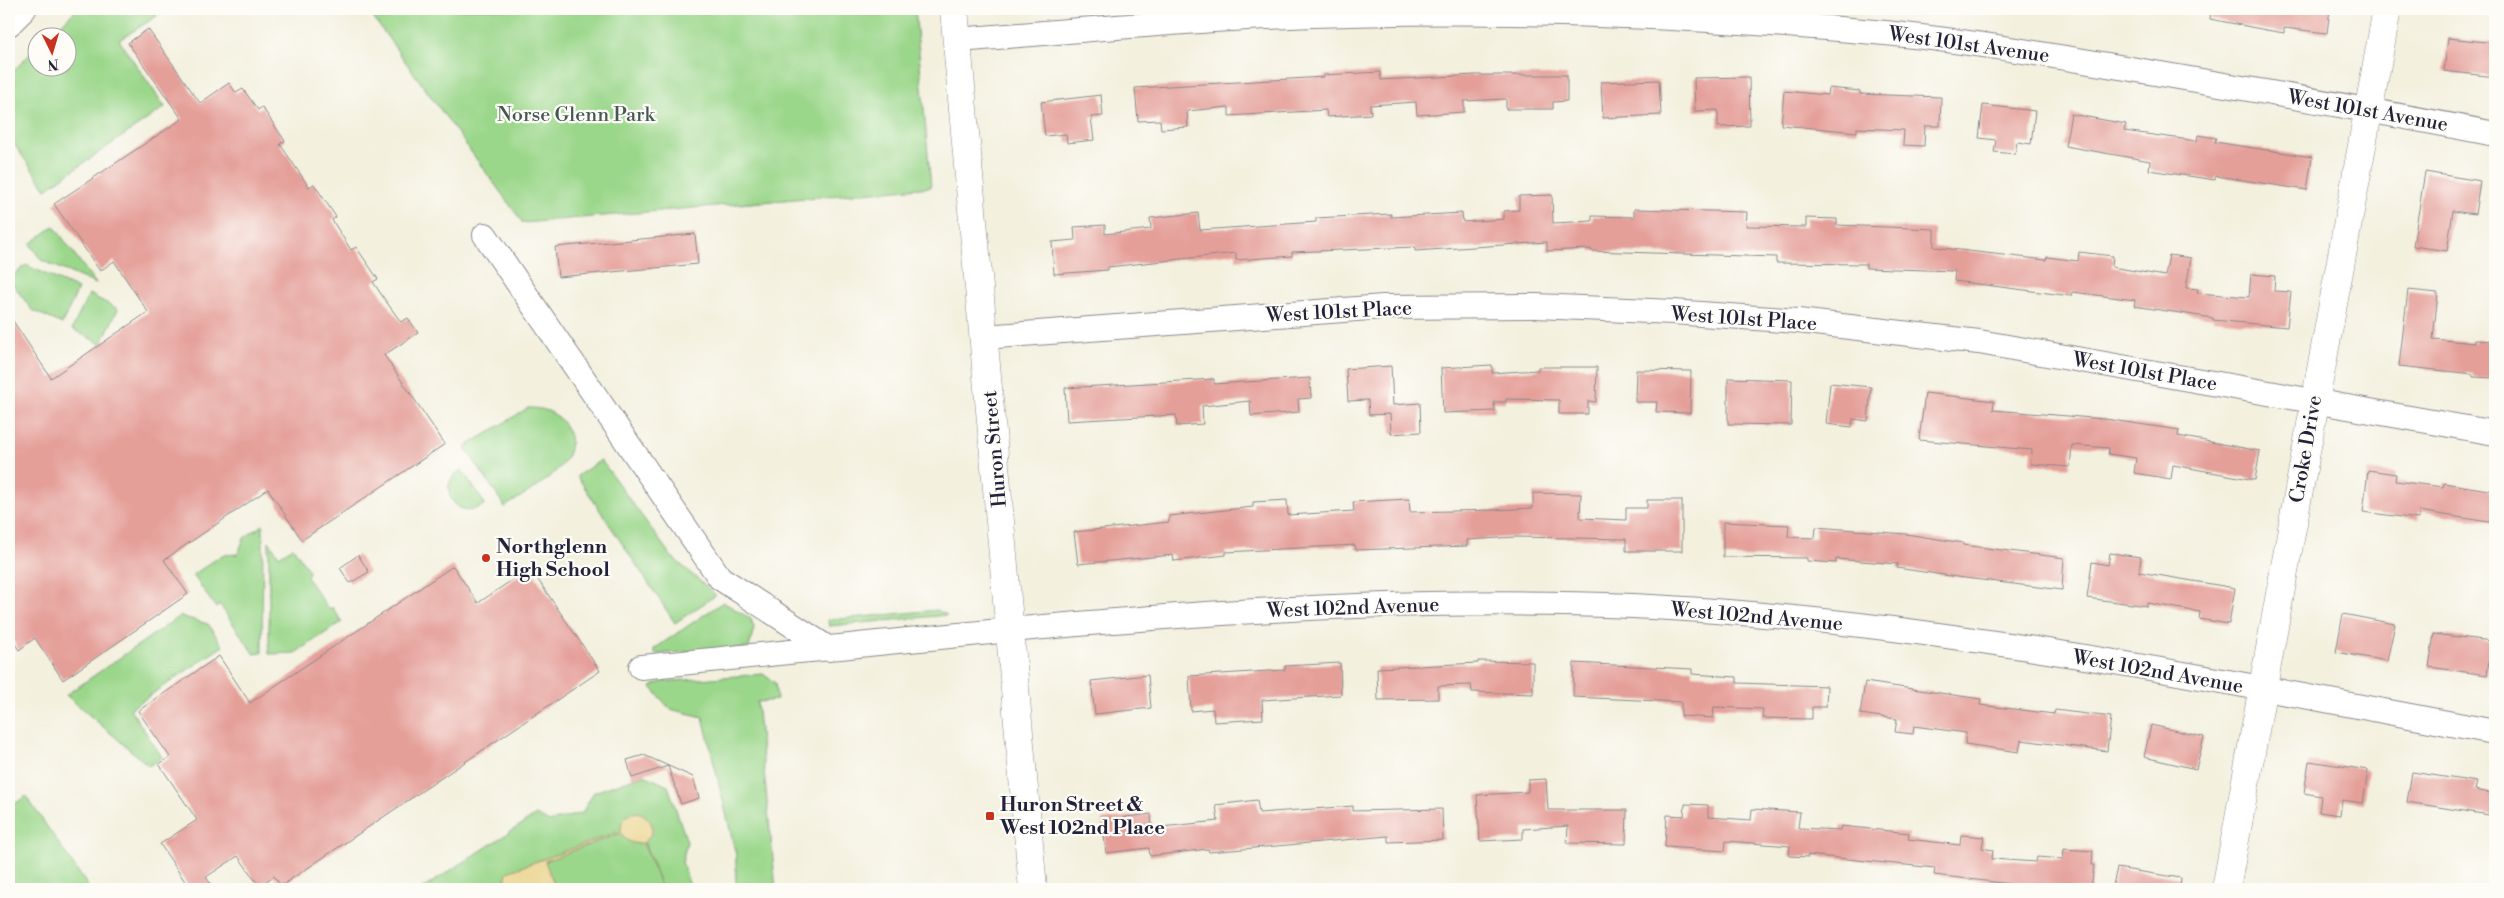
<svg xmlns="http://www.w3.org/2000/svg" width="2504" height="898" font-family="'Libre Bodoni',serif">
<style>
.green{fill:#9bd78b;stroke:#5e7c63}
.sand{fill:#eeda9e;stroke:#887e6c}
.building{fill:#e59f99}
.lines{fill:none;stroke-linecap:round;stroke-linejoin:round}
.minor-casing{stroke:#8a898c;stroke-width:26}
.tertiary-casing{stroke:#8a898c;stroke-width:29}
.secondary-casing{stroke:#8a898c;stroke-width:29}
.minor{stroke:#fff;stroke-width:24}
.tertiary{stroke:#fff;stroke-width:28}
.secondary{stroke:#fff;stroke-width:28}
.poi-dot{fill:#c8321e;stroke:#fdfcf7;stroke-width:2}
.labels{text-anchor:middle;stroke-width:4.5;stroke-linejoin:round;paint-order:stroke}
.street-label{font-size:20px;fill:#22223b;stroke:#fdfcf7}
.park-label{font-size:20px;fill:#465853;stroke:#fdfcf7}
.poi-label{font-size:20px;font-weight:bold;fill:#22223b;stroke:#fdfcf7;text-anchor:start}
</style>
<rect width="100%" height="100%" fill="#fdfcf7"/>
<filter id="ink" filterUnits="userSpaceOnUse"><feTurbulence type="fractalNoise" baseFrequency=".02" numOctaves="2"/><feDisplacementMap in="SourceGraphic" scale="10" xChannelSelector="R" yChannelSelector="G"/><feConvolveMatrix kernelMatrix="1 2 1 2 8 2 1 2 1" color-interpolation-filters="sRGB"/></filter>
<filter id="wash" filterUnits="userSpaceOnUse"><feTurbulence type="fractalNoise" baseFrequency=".0096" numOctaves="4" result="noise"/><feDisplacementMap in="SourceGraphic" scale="20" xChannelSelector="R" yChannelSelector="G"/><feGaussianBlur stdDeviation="1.12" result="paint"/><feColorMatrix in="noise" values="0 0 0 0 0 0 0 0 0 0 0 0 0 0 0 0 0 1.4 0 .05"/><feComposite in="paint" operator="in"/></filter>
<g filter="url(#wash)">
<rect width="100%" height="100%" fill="#f3f0de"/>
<path class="green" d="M 77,9 L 152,9 L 157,16 L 119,40 L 165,107 L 46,189 L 9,137 L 9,75 L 37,47 L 38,68 L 68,68 L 68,38 L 48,37 Z
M 367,9 L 915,9 L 931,187 L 523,223 Z
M 54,226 L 96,284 L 41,260 L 30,244 Z
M 26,265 L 78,289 L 62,324 L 32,310 L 9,279 Z
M 89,294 L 118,309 L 101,344 L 72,329 Z
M 528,408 C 543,408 555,411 564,424 C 591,462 529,490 505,507 L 465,447 Z
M 601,460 L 671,556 L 716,595 L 675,623 L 577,476 Z
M 462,470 L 485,504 C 455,525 434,483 462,470 Z
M 263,525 L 262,653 L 254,654 L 220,605 L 216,608 L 193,575 L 222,555 L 238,554 L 244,538 Z
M 269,541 L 279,556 L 293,547 L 309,571 L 307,578 L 328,608 L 333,608 L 342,622 L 295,653 L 269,654 Z
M 723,602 L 751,619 L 754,628 L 749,648 L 655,654 L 654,649 Z
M 937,610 L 947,615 L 829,626 L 828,620 Z
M 180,616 L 208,624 L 223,646 L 130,709 L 162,757 L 149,766 L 66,695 Z
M 763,674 L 775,683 L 777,700 L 757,702 L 776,889 L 736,889 L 736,855 L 703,717 L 670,709 L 651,687 L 660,682 Z
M 644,775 L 668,786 L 687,842 L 682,862 L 691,889 L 422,889 L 536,815 L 549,822 L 582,813 L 594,792 Z
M 26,796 L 90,889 L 9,889 L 9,808 Z"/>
<path class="sand" d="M 637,812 C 653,816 658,832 644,842 L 662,889 L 643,843 C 633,845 626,842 621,833 L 545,861 L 556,889 L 504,889 L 507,872 L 621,831 C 620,820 626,814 637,812 Z"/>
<g id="blocks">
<path class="building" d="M 2211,9 L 2330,9 L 2327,33 L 2284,28 L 2284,33 L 2266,30 L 2210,19 Z
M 148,29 L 200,103 L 229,83 L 236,93 L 243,89 L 258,110 L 262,107 L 285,141 L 280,144 L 309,187 L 314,184 L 336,217 L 332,220 L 351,250 L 356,247 L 378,279 L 373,282 L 385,300 L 401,322 L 408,318 L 418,333 L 384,355 L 445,444 L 302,540 L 268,489 L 164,560 L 188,594 L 63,680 L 35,638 L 19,650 L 9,635 L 9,315 L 51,378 L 148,312 L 114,261 L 100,271 L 54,204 L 182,119 L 128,43 Z
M 2448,38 L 2495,43 L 2495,77 L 2444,71 Z
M 1380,72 L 1381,80 L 1476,75 L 1567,75 L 1567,101 L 1553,102 L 1553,109 L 1506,109 L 1506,99 L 1464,101 L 1464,112 L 1417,115 L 1416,102 L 1370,105 L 1371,114 L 1327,117 L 1326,110 L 1229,116 L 1229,107 L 1187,111 L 1188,127 L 1161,129 L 1160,120 L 1138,121 L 1135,88 L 1324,77 L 1324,75 Z
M 1749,77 L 1750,126 L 1718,127 L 1718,110 L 1695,111 L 1694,78 Z
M 1659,80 L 1661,115 L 1603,118 L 1601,82 Z
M 1828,88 L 1860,91 L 1860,94 L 1941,97 L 1940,126 L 1925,126 L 1924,146 L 1903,145 L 1904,130 L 1857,128 L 1857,132 L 1781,125 L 1784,91 L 1827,95 Z
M 1101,95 L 1103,116 L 1091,117 L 1094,140 L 1067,143 L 1066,134 L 1045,136 L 1041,102 Z
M 1983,105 L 2035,111 L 2031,144 L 2017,142 L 2015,154 L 1994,152 L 1996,140 L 1979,138 Z
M 2071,114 L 2126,124 L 2124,131 L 2197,141 L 2198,135 L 2216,138 L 2215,142 L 2312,157 L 2307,190 L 2216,176 L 2215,180 L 2149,170 L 2150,161 L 2065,146 Z
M 2425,172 L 2480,181 L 2475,214 L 2453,211 L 2447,251 L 2413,246 Z
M 1552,195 L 1553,223 L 1592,221 L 1592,216 L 1634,217 L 1634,209 L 1747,212 L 1746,226 L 1806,227 L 1806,218 L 1837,219 L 1837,225 L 1934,229 L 1934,247 L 2046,260 L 2047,257 L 2078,261 L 2079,252 L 2113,256 L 2112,267 L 2165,276 L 2169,255 L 2191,258 L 2186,288 L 2198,289 L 2197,293 L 2249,297 L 2251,274 L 2275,276 L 2274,291 L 2291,292 L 2287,327 L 2213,320 L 2213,318 L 2134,306 L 2135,300 L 2072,292 L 2071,296 L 1954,281 L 1955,271 L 1866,268 L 1866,264 L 1776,263 L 1776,257 L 1591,251 L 1591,249 L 1547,251 L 1547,242 L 1415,251 L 1415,247 L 1292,252 L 1292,256 L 1236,260 L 1236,253 L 1108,267 L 1108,270 L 1054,274 L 1052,242 L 1075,240 L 1074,227 L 1105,225 L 1105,234 L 1151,229 L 1150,218 L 1198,213 L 1200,230 L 1316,222 L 1316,218 L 1391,214 L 1391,217 L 1462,213 L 1463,222 L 1504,219 L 1504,211 L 1519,210 L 1519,196 Z
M 695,234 L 698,264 L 558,277 L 555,247 Z
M 2408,290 L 2438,293 L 2433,339 L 2475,343 L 2475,340 L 2495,341 L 2495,378 L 2473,377 L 2473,374 L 2399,366 Z
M 1492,365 L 1492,373 L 1538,370 L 1538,367 L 1597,367 L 1596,402 L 1588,401 L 1588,414 L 1559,414 L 1559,400 L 1506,399 L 1506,402 L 1494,402 L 1495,411 L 1443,413 L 1441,368 Z
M 1391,366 L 1393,405 L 1420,403 L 1421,432 L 1391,434 L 1390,414 L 1369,415 L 1368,400 L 1348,401 L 1346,369 Z
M 1636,370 L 1691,371 L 1690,413 L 1656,412 L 1657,402 L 1635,402 Z
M 1310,378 L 1311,398 L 1298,399 L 1299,412 L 1251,416 L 1250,401 L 1202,406 L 1203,424 L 1177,426 L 1176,415 L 1067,421 L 1065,388 L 1214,379 L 1214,384 Z
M 1728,378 L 1792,380 L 1791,425 L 1728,424 Z
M 1830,383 L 1871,387 L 1868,421 L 1853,419 L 1852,427 L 1826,424 Z
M 1925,393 L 1994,401 L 1993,410 L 2105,419 L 2179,430 L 2178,436 L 2260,451 L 2255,480 L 2173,465 L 2171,479 L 2134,473 L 2136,458 L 2108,454 L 2109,448 L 2072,445 L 2070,467 L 2031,464 L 2032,450 L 1919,440 Z
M 2368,470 L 2396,474 L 2395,481 L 2443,487 L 2444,483 L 2495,491 L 2495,523 L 2419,511 L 2418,519 L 2363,512 Z
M 1533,493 L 1581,494 L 1580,518 L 1626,520 L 1626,508 L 1647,508 L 1647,500 L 1682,500 L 1682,551 L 1626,551 L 1626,539 L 1515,537 L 1467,540 L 1467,546 L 1356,550 L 1355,545 L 1226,552 L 1226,555 L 1174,561 L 1173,555 L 1078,564 L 1074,532 L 1169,522 L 1169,516 L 1253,507 L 1253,502 L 1287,500 L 1288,515 L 1354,511 L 1353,502 L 1409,499 L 1410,512 L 1495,510 L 1533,508 Z
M 1723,522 L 1789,525 L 1788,537 L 1815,538 L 1816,527 L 1906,534 L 1963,543 L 1963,545 L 2064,558 L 2062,590 L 1957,577 L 1897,568 L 1898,564 L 1836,559 L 1836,563 L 1807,561 L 1807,558 L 1723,557 Z
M 2110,553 L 2141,557 L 2139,572 L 2235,588 L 2229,624 L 2199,619 L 2200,612 L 2147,603 L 2147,606 L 2087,598 L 2092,562 L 2108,565 Z
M 358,555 L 369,572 L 350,583 L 340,568 Z
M 453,566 L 478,603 L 530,568 L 600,671 L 281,886 L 274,876 L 259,886 L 238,856 L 206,877 L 214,889 L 190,889 L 160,844 L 197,820 L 159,764 L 170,757 L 138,711 L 219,656 L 250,703 Z
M 2343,614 L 2395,624 L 2387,661 L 2336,652 Z
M 2434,634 L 2492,641 L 2487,675 L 2429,667 Z
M 1478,661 L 1533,662 L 1533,694 L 1472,692 L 1471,685 L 1438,686 L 1438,699 L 1378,700 L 1377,668 L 1478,663 Z
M 1340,663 L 1341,695 L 1262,700 L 1263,719 L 1214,722 L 1213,709 L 1191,711 L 1189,676 L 1285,670 L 1285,666 Z
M 1574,663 L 1692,669 L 1692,674 L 1737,677 L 1737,683 L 1827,686 L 1826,707 L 1812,707 L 1812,719 L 1762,718 L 1763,709 L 1714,707 L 1713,718 L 1681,716 L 1681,702 L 1573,697 Z
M 1148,675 L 1151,708 L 1095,714 L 1091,681 Z
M 1865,682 L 1981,699 L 1980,705 L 2054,714 L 2055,710 L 2111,717 L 2107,751 L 2021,740 L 2019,752 L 1965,744 L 1966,733 L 1914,726 L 1913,734 L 1895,732 L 1897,719 L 1860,714 Z
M 2151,725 L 2204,737 L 2196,769 L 2144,757 Z
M 644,755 L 693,777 L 699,798 L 681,804 L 668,766 L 632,778 L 627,760 Z
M 2309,761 L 2368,770 L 2363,803 L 2342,800 L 2340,815 L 2319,812 L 2321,796 L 2304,793 Z
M 2412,772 L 2477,782 L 2475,790 L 2495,794 L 2495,816 L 2407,802 Z
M 1546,779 L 1548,810 L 1627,810 L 1626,844 L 1567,843 L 1568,826 L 1523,829 L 1523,839 L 1480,841 L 1477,795 L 1528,792 L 1528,780 Z
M 1257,800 L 1259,813 L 1353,806 L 1353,811 L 1442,809 L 1443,840 L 1388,842 L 1388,836 L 1209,852 L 1208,849 L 1150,856 L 1149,848 L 1106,853 L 1102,820 L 1151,814 L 1152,828 L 1218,821 L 1216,805 Z
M 1685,804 L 1708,805 L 1708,817 L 1751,820 L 1752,809 L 1800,812 L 1798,828 L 1840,830 L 1841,826 L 1909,833 L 1908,839 L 1960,845 L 1961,835 L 1984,837 L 1982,848 L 1993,850 L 1992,859 L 2036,862 L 2037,857 L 2063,859 L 2064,849 L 2093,851 L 2092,865 L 2094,865 L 2091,889 L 2010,889 L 2011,884 L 1934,875 L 1935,868 L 1808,855 L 1808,857 L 1789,856 L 1790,846 L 1726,841 L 1725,851 L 1665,847 L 1667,815 L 1684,816 Z
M 2117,868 L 2181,878 L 2180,889 L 2112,889 Z"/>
</g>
</g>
<g filter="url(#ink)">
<use href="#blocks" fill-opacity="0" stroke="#8a898c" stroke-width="1"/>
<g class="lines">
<g class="minor-casing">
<path id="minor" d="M 9,24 L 24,9
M 957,40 C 1060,32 1164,22 1267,17 C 1469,7 1672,14 1874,32 C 1964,40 2054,56 2143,71 C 2261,91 2378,111 2495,134
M 485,235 L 720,578 L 829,649
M 984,337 L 1383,307 L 1536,306 L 1673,312 L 1798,321 L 1979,342 L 2495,433
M 641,667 C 970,635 1301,592 1633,606 C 1923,619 2210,679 2495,732"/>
</g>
<g class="tertiary-casing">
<path id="tertiary" d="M 2226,889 L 2387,9"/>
</g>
<g class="secondary-casing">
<path id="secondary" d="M 954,9 L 1033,889"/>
</g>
<use href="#minor" class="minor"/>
<use href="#tertiary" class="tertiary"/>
<use href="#secondary" class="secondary"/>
</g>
</g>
<g class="poi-dot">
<circle cx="486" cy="558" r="5"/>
<rect x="985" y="811" width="10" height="10" rx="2.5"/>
</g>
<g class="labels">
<g class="street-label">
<text transform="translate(1969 44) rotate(8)" y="7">West 101st Avenue</text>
<text transform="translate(2368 110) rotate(10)" y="7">West 101st Avenue</text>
<text transform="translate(1339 311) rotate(-3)" y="7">West 101st Place</text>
<text transform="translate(1744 318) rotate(4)" y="7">West 101st Place</text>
<text transform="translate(2145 371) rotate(10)" y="7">West 101st Place</text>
<text transform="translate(994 449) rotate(-95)" y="7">Huron Street</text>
<text transform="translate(2305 449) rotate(-80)" y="7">Croke Drive</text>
<text transform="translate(1353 607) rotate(-2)" y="7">West 102nd Avenue</text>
<text transform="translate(1757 616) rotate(5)" y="7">West 102nd Avenue</text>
<text transform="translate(2158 671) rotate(10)" y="7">West 102nd Avenue</text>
</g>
<g class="park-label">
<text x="576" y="121">Norse Glenn Park</text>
</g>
<g class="poi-label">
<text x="496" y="553">Northglenn<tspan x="496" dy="23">High School</tspan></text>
<text x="1000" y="811">Huron Street &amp;<tspan x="1000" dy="23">West 102nd Place</tspan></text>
</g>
</g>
<rect width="2504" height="898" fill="none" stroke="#fdfcf7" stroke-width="30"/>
<g transform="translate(52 52) rotate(175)"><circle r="24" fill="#fdfcf7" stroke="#a5a5ac"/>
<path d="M0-4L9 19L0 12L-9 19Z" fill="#c8321e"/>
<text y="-8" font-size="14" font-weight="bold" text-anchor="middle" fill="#22223b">N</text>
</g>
</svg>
